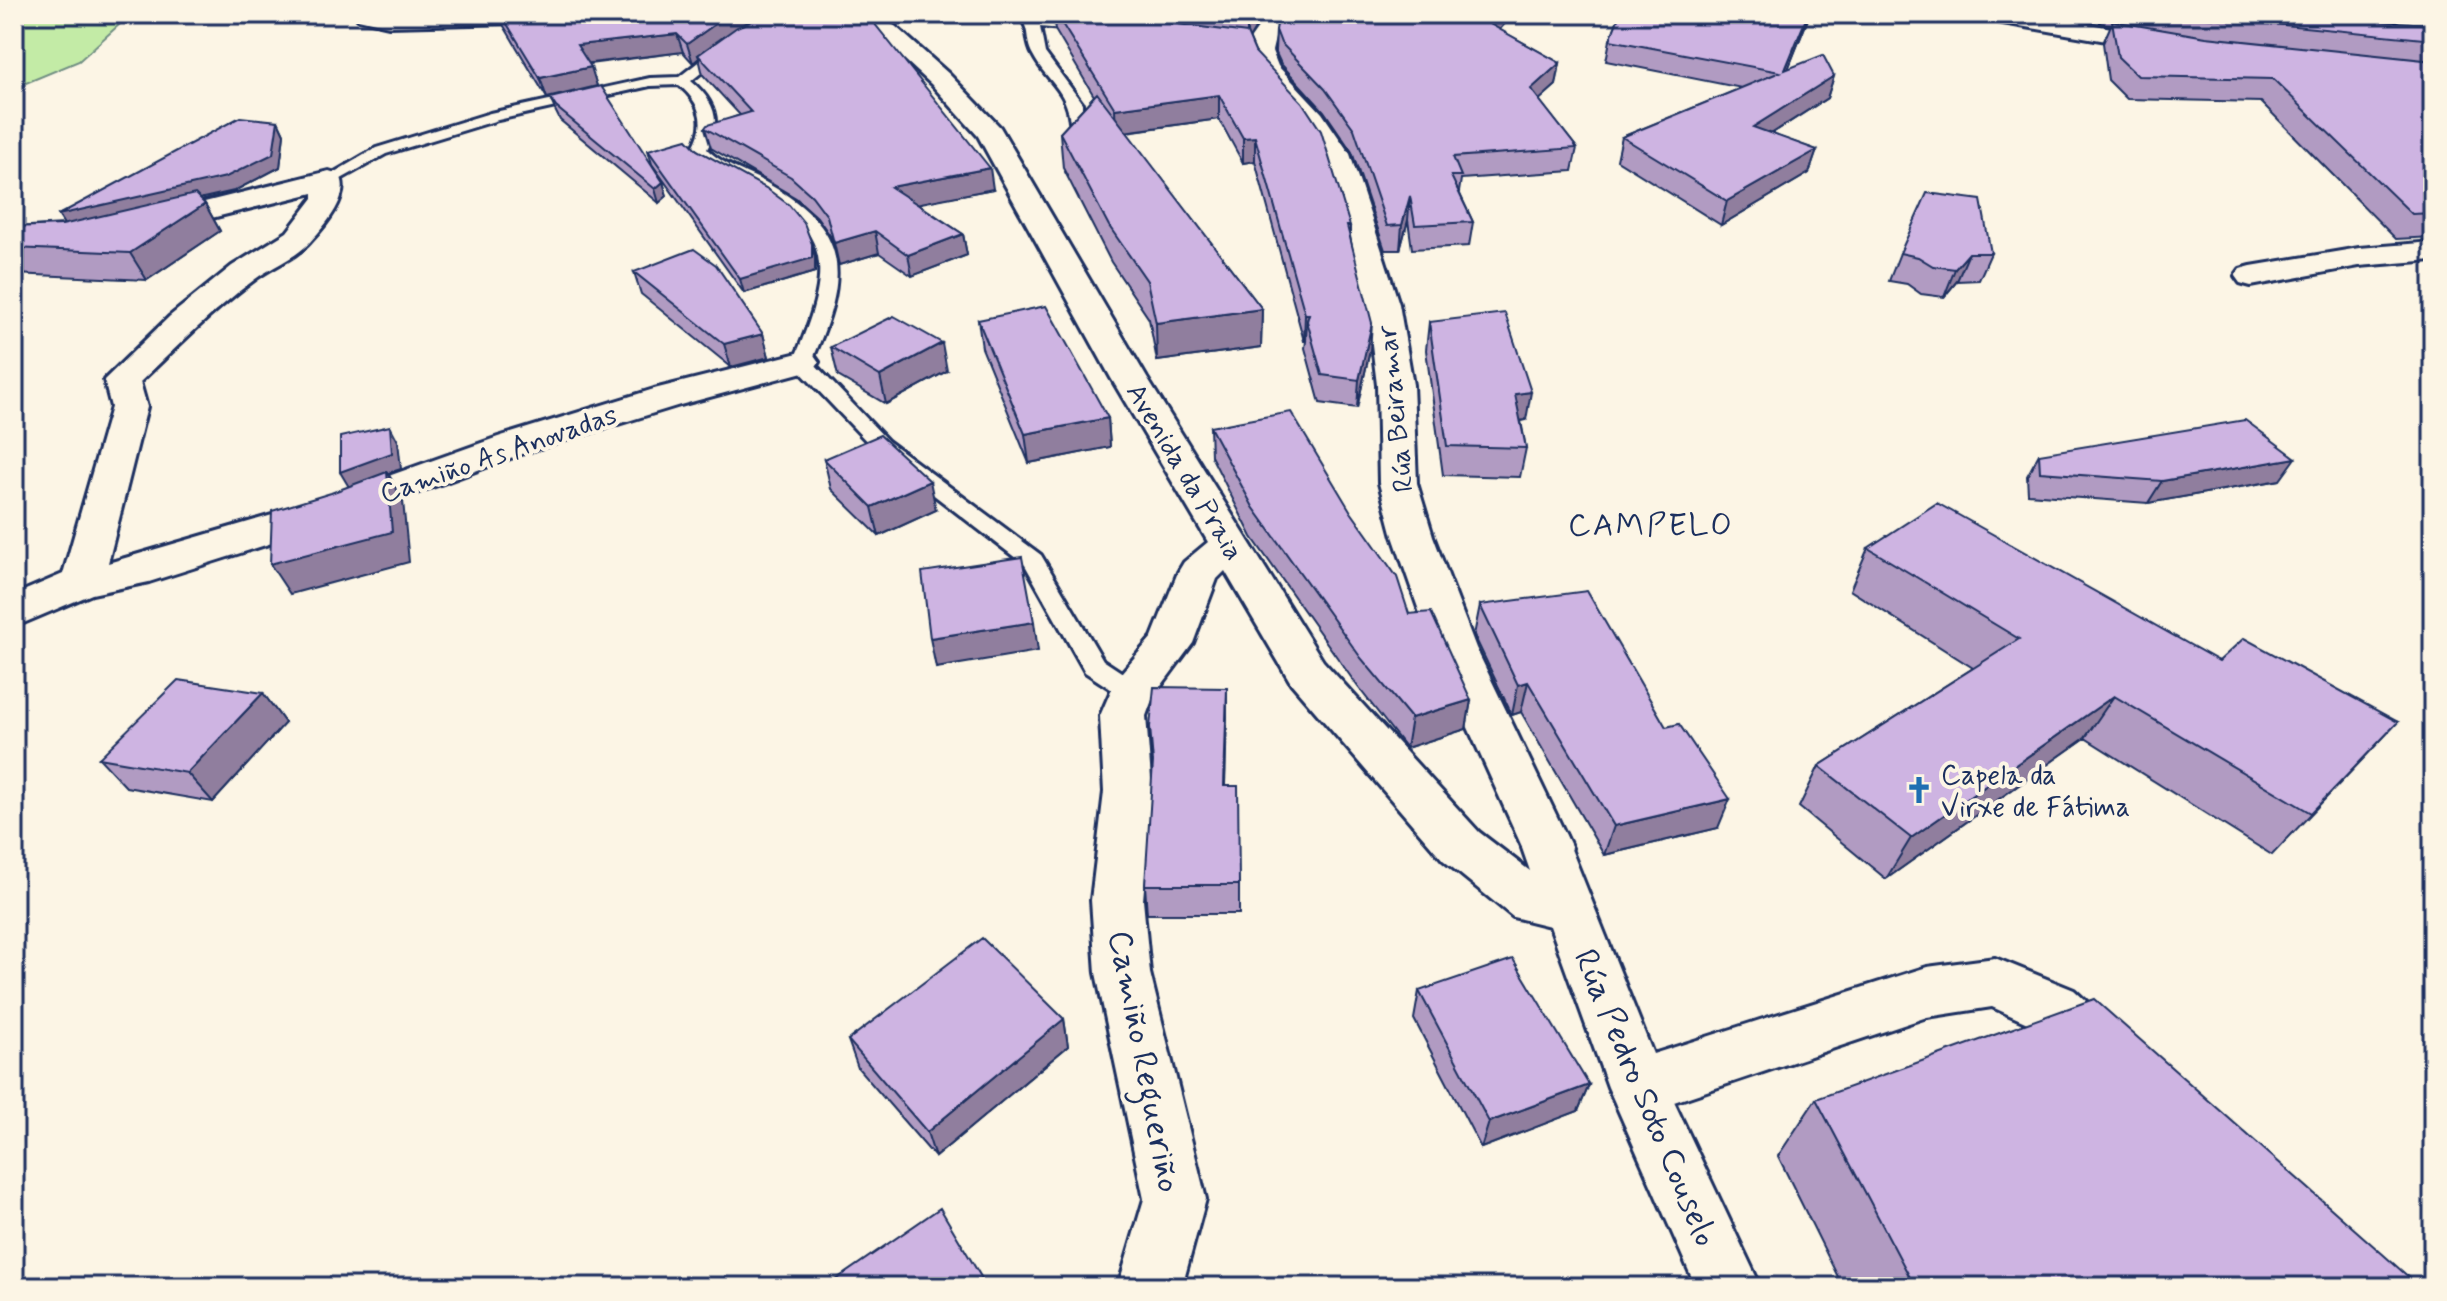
<svg xmlns="http://www.w3.org/2000/svg" width="2447" height="1301" font-family="Mynerve,sans-serif">
<style>
.green{fill:#c3eba6;stroke:#6f8d82;stroke-width:2}
.lines{fill:none;stroke-linecap:round;stroke-linejoin:round}
.service-casing{stroke:#1b2f5e;stroke-width:6}
.minor-casing{stroke:#1b2f5e;stroke-width:6}
.tertiary-casing{stroke:#1b2f5e;stroke-width:6}
.service{fill:#fcf5e5;fill-rule:evenodd}
.minor{fill:#fcf5e5;fill-rule:evenodd}
.tertiary{fill:#fcf5e5;fill-rule:evenodd}
.wall{fill:#b19bc2;stroke:#1b2f5e;stroke-width:2}
.shaded-wall{fill:#907e9e;stroke:#1b2f5e;stroke-width:2}
.building{fill:#ceb4e2;stroke:#1b2f5e;stroke-width:2}
.labels{text-anchor:middle;stroke-width:8;stroke-linejoin:round;paint-order:stroke}
.street-label{font-size:28px;fill:#1b2f5e;stroke:#fcf5e5}
.poi-label{font-size:28px;fill:#1b2f5e;stroke:#fcf5e5;text-anchor:start}
.quarter-label{font-size:32px;letter-spacing:2px;fill:#1b2f5e;stroke:#fcf5e5}
.near-street-label{font-size:34px;fill:#1b2f5e;stroke:#fcf5e5}
</style>
<rect width="100%" height="100%" fill="#fcf5e5"/>
<filter id="ink" filterUnits="userSpaceOnUse"><feTurbulence type="fractalNoise" baseFrequency=".0125" numOctaves="2"/><feDisplacementMap in="SourceGraphic" scale="16" xChannelSelector="R" yChannelSelector="G"/><feConvolveMatrix kernelMatrix="1 2 1 2 8 2 1 2 1" color-interpolation-filters="sRGB"/></filter>
<g filter="url(#ink)">
<path class="green" d="M 14,14 L 131,14 L 79,61 L 14,88 Z"/>
<g class="lines">
<g class="service-casing">
<path id="service" d="M 1018,14 L 1031,14 L 1037,19 L 1083,23 L 1089,27 L 1083,31 L 1040,27 L 1045,53 L 1082,103 L 1082,125 L 1077,126 L 1070,122 C 1067,89 1047,82 1033,55 C 1024,39 1032,31 1018,14 Z
M 720,45 L 732,48 L 691,81 C 714,100 723,122 707,149 C 721,164 746,172 765,182 C 854,231 848,278 812,361 L 888,441 L 1041,555 L 1103,660 L 1141,685 L 1144,691 L 1141,697 L 1132,700 L 1123,697 L 1085,672 L 1025,565 L 874,449 L 795,366 L 793,362 C 850,234 812,220 702,161 L 692,149 C 707,124 702,104 679,85 L 650,86 L 498,120 L 386,154 L 334,183 L 329,185 L 321,180 L 376,148 L 490,113 L 650,78 L 679,77 Z"/>
</g>
<g class="minor-casing">
<path id="minor" d="M 465,14 L 630,14 L 626,19 L 618,21 L 474,24 L 466,22 L 462,17 Z
M 819,14 L 870,14 L 895,26 L 949,74 L 1000,127 L 1147,378 L 1323,661 L 1479,832 L 1530,871 L 1522,848 L 1529,834 L 1547,828 L 1565,834 L 1653,1054 L 1927,967 L 1995,958 L 2074,990 L 2123,1035 L 2132,1054 L 2123,1073 L 2103,1080 L 2083,1073 L 2034,1026 L 1992,1007 L 1927,1017 L 1674,1102 L 1761,1287 L 1696,1287 L 1608,1087 L 1550,926 L 1513,917 L 1443,860 L 1291,683 L 1225,571 L 1217,579 L 1193,643 L 1153,697 L 1146,716 L 1152,792 L 1143,900 L 1150,973 L 1206,1199 L 1182,1287 L 1118,1287 L 1144,1199 L 1096,973 L 1091,900 L 1104,792 L 1100,716 L 1116,679 L 1152,637 L 1178,572 L 1184,562 L 1208,542 L 1111,378 L 978,136 L 931,84 L 879,36 L 860,26 L 823,19 Z
M 329,171 L 339,174 C 353,194 324,227 310,242 C 296,258 271,267 254,280 C 213,310 177,347 140,382 L 147,407 L 108,563 L 310,504 L 498,437 L 654,389 L 802,352 L 814,355 L 819,362 L 814,369 L 680,405 L 524,453 L 338,522 L 149,582 L 92,594 L 14,627 L 14,595 L 63,574 L 111,407 L 104,380 L 170,316 L 232,266 L 287,232 L 313,198 L 313,193 L 151,233 L 140,230 L 136,224 L 140,218 Z
M 2433,242 L 2433,260 L 2359,266 L 2251,286 L 2240,283 L 2235,276 L 2240,269 L 2251,266 L 2359,248 Z"/>
</g>
<g class="tertiary-casing">
<path id="tertiary" d="M 354,14 L 483,14 L 486,17 L 482,22 L 474,24 L 389,26 L 358,19 Z
M 1268,14 L 1292,14 L 1275,38 L 1272,51 L 1278,66 L 1322,113 L 1350,154 L 1372,220 L 1399,304 L 1413,385 L 1417,483 L 1433,536 L 1476,648 L 1572,848 L 1565,862 L 1547,868 L 1529,862 L 1432,648 L 1393,536 L 1379,483 L 1377,385 L 1367,304 L 1342,220 L 1322,154 L 1303,124 L 1257,73 L 1248,51 L 1251,38 Z
M 1979,14 L 2031,14 L 2164,37 L 2172,39 L 2176,44 L 2172,49 L 2164,51 L 1991,21 L 1983,19 Z"/>
</g>
<use href="#service" class="service"/>
<use href="#minor" class="minor"/>
<use href="#tertiary" class="tertiary"/>
</g>
<path class="wall" d="M 499,14 L 863,14 L 993,189 L 917,203 L 963,234 L 967,255 L 912,276 L 879,253 L 839,265 L 831,237 L 817,217 L 796,198 L 711,148 L 705,128 L 740,115 L 703,75 L 699,58 L 693,63 L 683,52 L 589,64 L 597,86 L 547,98 L 504,26 Z
M 1053,14 L 1264,14 L 1249,38 L 1255,52 L 1350,226 L 1350,236 L 1370,350 L 1357,408 L 1320,403 L 1305,348 L 1306,341 L 1304,341 L 1255,161 L 1243,163 L 1219,119 L 1126,132 L 1262,309 L 1261,347 L 1157,361 L 1149,319 L 1111,262 L 1063,168 L 1060,133 L 1094,96 L 1055,30 Z
M 1620,14 L 1810,14 L 1788,69 L 1834,76 L 1827,98 L 1771,134 L 1817,150 L 1809,173 L 1721,225 L 1617,160 L 1622,137 L 1742,88 L 1606,61 L 1610,40 Z
M 2101,14 L 2360,14 L 2371,21 L 2433,24 L 2433,237 L 2396,239 L 2261,102 L 2127,99 L 2108,80 L 2103,43 L 2111,25 L 2100,23 L 2099,18 Z
M 1276,30 L 1500,30 L 1560,63 L 1556,85 L 1539,100 L 1577,148 L 1572,171 L 1461,179 L 1459,192 L 1473,222 L 1469,246 L 1412,249 L 1408,220 L 1400,250 L 1385,250 L 1352,152 L 1324,111 L 1281,64 L 1275,51 Z
M 550,98 L 663,182 L 667,196 L 659,203 L 560,120 L 555,110 Z
M 278,121 L 284,134 L 280,167 L 234,191 L 199,199 L 205,204 L 220,231 L 147,280 L 14,274 L 14,227 L 64,224 Z
M 648,150 L 697,150 L 812,244 L 815,258 L 815,272 L 744,293 L 652,164 Z
M 1900,253 L 1991,253 L 1979,280 L 1957,281 L 1944,297 L 1921,294 L 1907,284 L 1889,281 Z
M 634,272 L 763,334 L 769,357 L 731,367 L 641,294 Z
M 978,320 L 1108,418 L 1110,447 L 1029,463 L 982,348 Z
M 1429,322 L 1526,420 L 1521,421 L 1526,448 L 1520,477 L 1443,475 L 1426,350 Z
M 831,347 L 947,371 L 886,404 L 838,376 Z
M 1210,427 L 1409,614 L 1471,700 L 1466,729 L 1406,748 L 1358,687 L 1252,537 L 1211,456 Z
M 2039,454 L 2280,480 L 2148,503 L 2028,494 L 2027,476 Z
M 824,459 L 936,510 L 879,536 L 831,489 Z
M 1868,548 L 2219,661 L 2398,722 L 2272,855 L 2085,738 L 1886,879 L 1799,807 L 1819,766 L 1973,668 L 1850,590 Z
M 1480,605 L 1718,828 L 1604,855 L 1521,712 L 1512,715 L 1474,635 Z
M 1227,688 L 1225,786 L 1239,885 L 1239,914 L 1147,914 L 1145,885 Z
M 263,693 L 285,723 L 213,802 L 126,787 L 99,758 Z
M 1419,991 L 1589,1085 L 1578,1111 L 1481,1148 L 1414,1019 Z
M 1064,1019 L 1068,1046 L 935,1157 L 858,1068 L 848,1040 Z
M 1816,1099 L 2420,1287 L 1843,1287 L 1778,1156 Z"/>
<path class="shaded-wall" d="M 731,14 L 775,14 L 698,55 L 699,58 L 693,63 L 687,44 L 725,17 Z
M 979,14 L 1007,14 L 979,18 Z
M 1252,14 L 1264,14 L 1247,42 L 1247,21 Z
M 1498,14 L 1513,14 L 1487,45 L 1490,24 Z
M 1808,14 L 1810,14 L 1779,92 L 1785,70 Z
M 677,34 L 683,52 L 583,64 L 577,45 Z
M 1560,63 L 1556,85 L 1527,111 L 1531,89 Z
M 591,67 L 597,86 L 547,98 L 540,78 Z
M 1834,76 L 1827,98 L 1746,150 L 1753,127 Z
M 1219,95 L 1219,119 L 1116,133 L 1115,109 Z
M 278,121 L 284,134 L 280,167 L 234,191 L 67,229 L 58,215 Z
M 1255,137 L 1255,161 L 1243,163 L 1243,138 Z
M 1817,150 L 1809,173 L 1721,225 L 1727,201 Z
M 990,168 L 993,189 L 895,208 L 891,187 Z
M 663,182 L 667,196 L 659,203 L 655,189 Z
M 1410,196 L 1408,220 L 1400,250 L 1402,225 Z
M 205,204 L 220,231 L 147,280 L 130,253 Z
M 875,231 L 879,253 L 839,265 L 834,243 Z
M 963,234 L 967,255 L 912,276 L 908,255 Z
M 812,244 L 815,258 L 815,272 L 744,293 L 740,279 Z
M 1969,253 L 1957,281 L 1944,297 L 1955,269 Z
M 1262,309 L 1261,347 L 1157,361 L 1156,323 Z
M 1305,314 L 1309,314 L 1307,321 L 1306,341 L 1304,341 Z
M 1372,323 L 1370,350 L 1357,408 L 1359,380 Z
M 763,334 L 769,357 L 731,367 L 724,344 Z
M 942,343 L 947,371 L 886,404 L 880,376 Z
M 1531,392 L 1526,420 L 1510,422 L 1515,394 Z
M 1108,418 L 1110,447 L 1029,463 L 1025,434 Z
M 390,426 L 398,441 L 401,469 L 388,473 L 403,501 L 409,562 L 290,594 L 270,564 L 349,487 L 340,472 Z
M 2296,458 L 2280,480 L 2148,503 L 2162,481 Z
M 930,481 L 936,510 L 879,536 L 872,507 Z
M 1034,622 L 1038,651 L 936,668 L 930,638 Z
M 1528,682 L 1521,712 L 1512,715 L 1518,685 Z
M 1227,688 L 1227,717 L 1224,815 L 1224,786 Z
M 263,693 L 285,723 L 213,802 L 187,773 Z
M 2114,696 L 2085,738 L 1886,879 L 1911,838 Z
M 1471,700 L 1466,729 L 1406,748 L 1411,718 Z
M 1730,799 L 1718,828 L 1604,855 L 1614,826 Z
M 1064,1019 L 1068,1046 L 935,1157 L 927,1132 Z
M 1589,1085 L 1578,1111 L 1481,1148 L 1489,1122 Z"/>
<path class="building" d="M 501,14 L 731,14 L 725,17 L 687,44 L 677,34 L 577,45 L 591,67 L 540,78 Z
M 767,14 L 863,14 L 870,18 L 990,168 L 891,187 L 963,234 L 908,255 L 875,231 L 834,243 L 827,216 L 812,196 L 791,177 L 705,128 L 707,125 L 751,112 L 698,55 L 737,27 Z
M 1056,14 L 1100,14 L 1247,33 L 1255,52 L 1302,102 L 1321,131 L 1350,226 L 1347,226 L 1372,323 L 1359,380 L 1322,375 L 1307,321 L 1309,314 L 1305,314 L 1255,137 L 1243,138 L 1219,95 L 1115,109 Z
M 1194,14 L 1252,14 L 1247,21 Z
M 1281,14 L 1498,14 L 1490,24 L 1560,63 L 1531,89 L 1577,148 L 1453,157 L 1461,176 L 1451,176 L 1473,222 L 1415,225 L 1410,196 L 1402,225 L 1387,226 L 1354,129 L 1325,89 L 1281,43 L 1276,30 L 1278,18 Z
M 1620,14 L 1808,14 L 1785,70 L 1823,55 L 1834,76 L 1753,127 L 1817,150 L 1727,201 L 1622,137 L 1780,72 L 1610,40 Z
M 2186,14 L 2269,14 L 2304,18 L 2300,14 L 2360,14 L 2371,21 L 2433,24 L 2433,40 L 2206,17 Z
M 2112,21 L 2206,37 L 2433,61 L 2433,213 L 2412,214 L 2273,79 L 2138,76 L 2118,57 Z
M 601,86 L 663,182 L 655,189 L 556,107 L 550,98 Z
M 1097,93 L 1262,309 L 1156,323 L 1147,281 L 1109,226 L 1060,133 Z
M 240,117 L 278,121 L 273,154 L 226,177 L 58,215 Z
M 687,139 L 697,150 L 766,188 L 789,205 L 804,223 L 812,244 L 812,258 L 740,279 L 648,150 Z
M 1927,193 L 1981,200 L 1991,253 L 1969,253 L 1955,269 L 1933,266 L 1918,257 L 1900,253 Z
M 195,194 L 205,204 L 130,253 L 14,248 L 14,227 L 62,225 Z
M 694,249 L 716,265 L 763,334 L 724,344 L 634,272 Z
M 1046,306 L 1108,418 L 1025,434 L 978,320 Z
M 1505,313 L 1531,392 L 1515,394 L 1526,448 L 1447,446 L 1429,322 Z
M 894,316 L 942,343 L 880,376 L 831,347 Z
M 1291,412 L 1351,512 L 1397,577 L 1409,614 L 1431,612 L 1471,700 L 1411,718 L 1361,658 L 1253,507 L 1210,427 Z
M 2245,420 L 2296,458 L 2162,481 L 2040,472 L 2039,454 Z
M 390,426 L 392,453 L 340,472 L 340,437 Z
M 880,435 L 930,481 L 872,507 L 824,459 Z
M 387,472 L 392,532 L 270,564 L 272,511 L 331,493 Z
M 1937,503 L 2219,661 L 2244,638 L 2398,722 L 2311,813 L 2114,696 L 1911,838 L 1819,766 L 2019,639 L 1868,548 Z
M 1022,557 L 1034,622 L 930,638 L 922,572 Z
M 1587,591 L 1666,727 L 1679,724 L 1730,799 L 1614,826 L 1528,682 L 1518,685 L 1480,605 Z
M 178,680 L 263,693 L 187,773 L 99,758 Z
M 1154,687 L 1227,688 L 1224,786 L 1238,786 L 1239,885 L 1145,885 L 1153,762 L 1150,727 Z
M 982,938 L 1064,1019 L 927,1132 L 848,1040 Z
M 1513,959 L 1589,1085 L 1489,1122 L 1419,991 Z
M 2094,999 L 2420,1287 L 1915,1287 L 1816,1099 Z
M 940,1208 L 987,1287 L 825,1287 Z"/>
</g>
<defs>
<g id="church-bare" transform="scale(2.16)"><path d="M-1.2-6h2.4v3.5h3.3v2.4h-3.3V6h-2.4V-.1h-3.3v-2.4h3.3Z" fill="#1f6fb2" stroke="#fcf5e5" stroke-width="2.5" paint-order="stroke"/></g>
</defs>
<g fill-rule="evenodd">
<use href="#church-bare" x="1919" y="790"/>
</g>
<g class="labels">
<g class="street-label">
<text transform="translate(1394 409) rotate(-96)" y="10">Rúa Beiramar</text>
<text transform="translate(498 453) rotate(-19)" y="10">Camiño As Anovadas</text>
<text transform="translate(1186 471) rotate(59)" y="10">Avenida da Praia</text>
</g>
<g class="poi-label">
<text x="1941" y="784">Capela da<tspan x="1941" dy="32">Virxe de Fátima</tspan></text>
</g>
<g class="quarter-label">
<text x="1651" y="535">CAMPELO</text>
</g>
<g class="near-street-label">
<text transform="translate(1146 1061) rotate(79)" y="12">Camiño Regueriño</text>
<text transform="translate(1647 1097) rotate(67)" y="12">Rúa Pedro Soto Couselo</text>
</g>
</g>
<rect width="2447" height="1301" fill="none" stroke="#fcf5e5" stroke-width="48"/>
<rect x="24" y="24" width="2399" height="1253" fill="none" stroke="#1b2f5e" stroke-width="3" filter="url(#ink)"/>
</svg>
